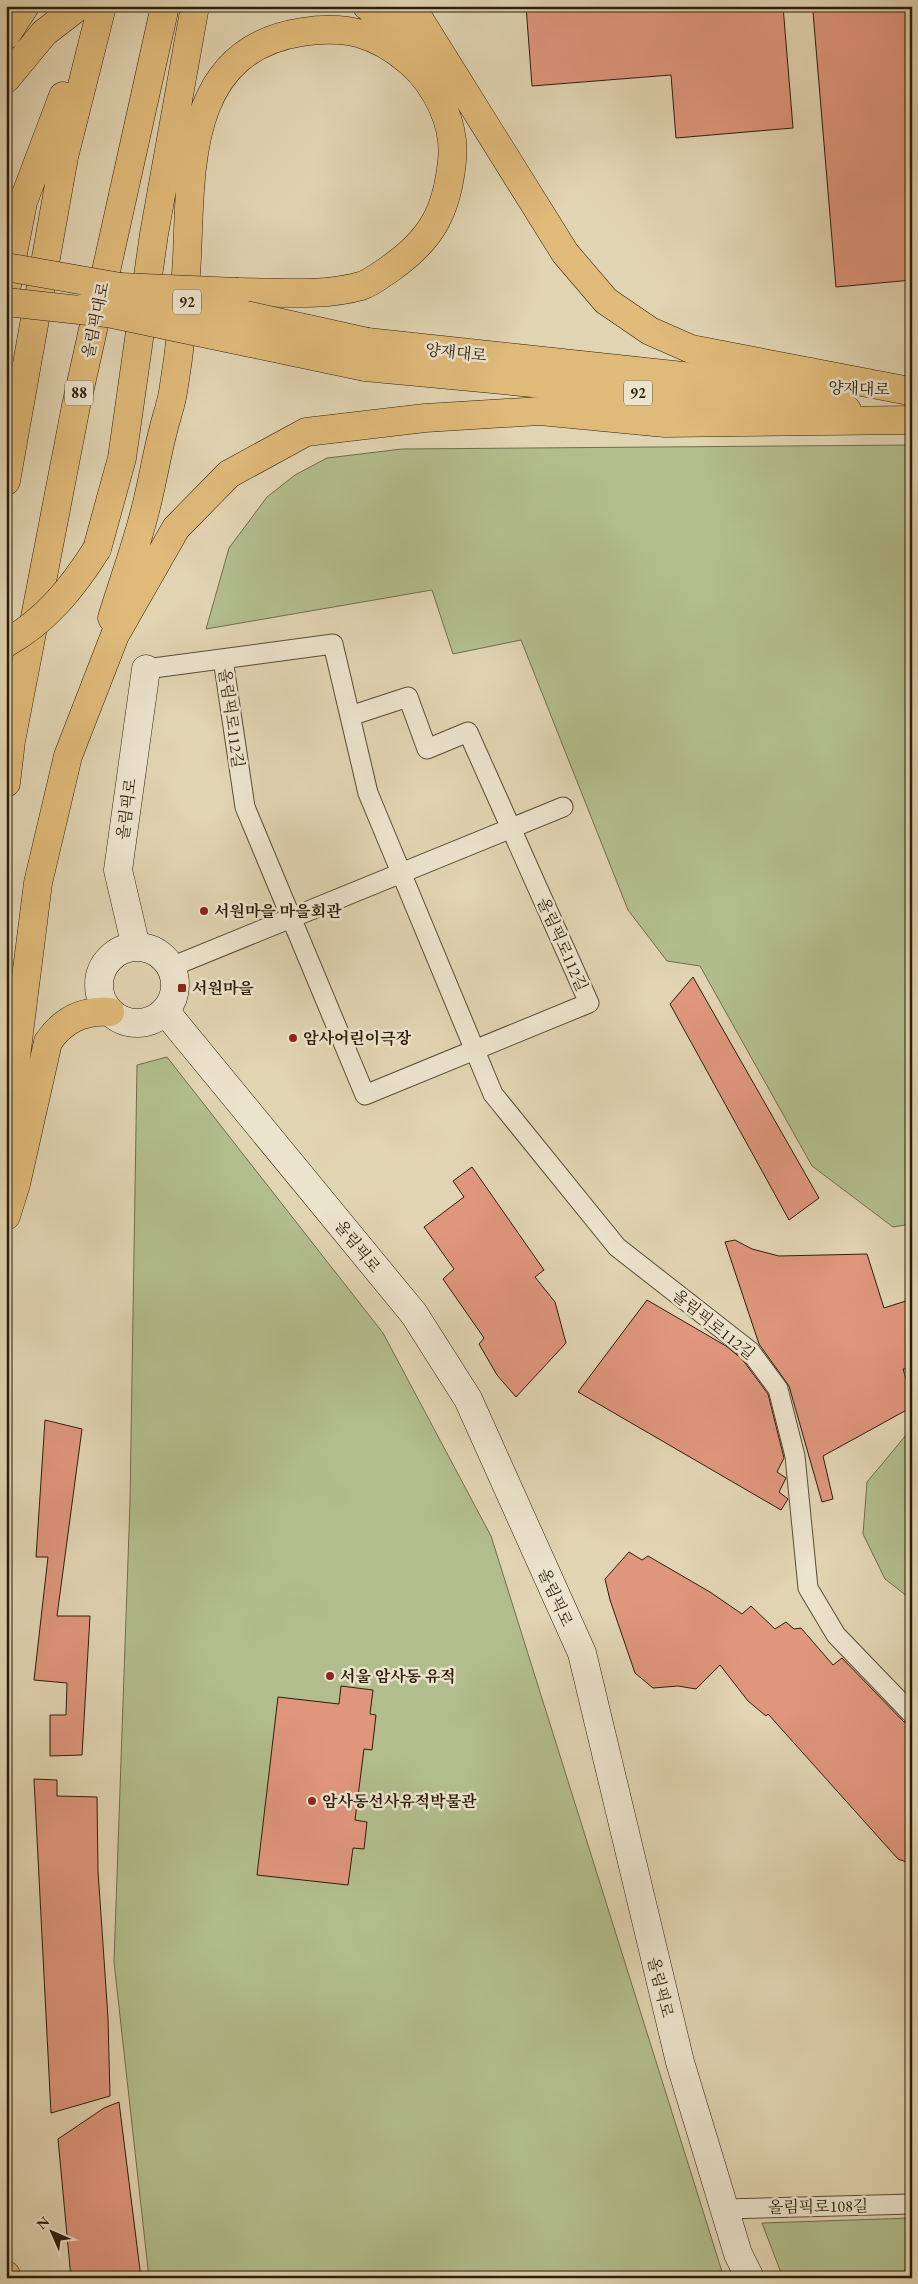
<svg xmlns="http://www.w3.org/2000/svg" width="918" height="2284" font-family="'EB Garamond','Noto Serif KR',serif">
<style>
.green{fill:#b2bd8d;stroke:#706e4b}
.building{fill:#df967d;stroke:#2d1e09}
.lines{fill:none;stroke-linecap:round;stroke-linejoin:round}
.street-casing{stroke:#5a4c33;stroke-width:21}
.secondary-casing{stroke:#2d1e09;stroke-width:29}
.primary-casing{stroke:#2d1e09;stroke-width:29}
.highway-casing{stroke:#2d1e09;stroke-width:29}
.street{stroke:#ece3cd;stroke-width:19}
.secondary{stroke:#ece3cd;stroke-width:28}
.primary{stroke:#e0ba79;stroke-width:28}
.highway{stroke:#e0ba79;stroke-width:28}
.primary-bridge-casing{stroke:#2d1e09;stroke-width:29;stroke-linecap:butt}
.highway-bridge-casing{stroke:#2d1e09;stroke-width:29;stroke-linecap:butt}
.primary-bridge{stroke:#e0ba79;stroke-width:28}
.highway-bridge{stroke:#e0ba79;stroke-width:28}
.poi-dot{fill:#8f2418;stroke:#ece3cd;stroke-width:2}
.labels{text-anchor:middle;stroke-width:5;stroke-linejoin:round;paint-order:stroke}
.shield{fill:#ece3cd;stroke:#665944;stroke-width:1}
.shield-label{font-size:15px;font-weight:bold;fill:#2d1e09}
.street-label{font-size:16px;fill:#2d1e09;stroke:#ece3cd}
.poi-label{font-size:16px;font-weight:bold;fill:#2d1e09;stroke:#ece3cd;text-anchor:start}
</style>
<rect width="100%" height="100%" fill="#e1d4b2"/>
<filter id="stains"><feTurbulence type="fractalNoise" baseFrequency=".004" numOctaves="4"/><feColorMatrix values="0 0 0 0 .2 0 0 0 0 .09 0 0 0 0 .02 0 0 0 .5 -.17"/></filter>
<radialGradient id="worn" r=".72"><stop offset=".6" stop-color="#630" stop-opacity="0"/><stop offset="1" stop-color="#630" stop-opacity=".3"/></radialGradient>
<path class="green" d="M 912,445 L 912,1224 L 893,1227 L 812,1166 L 700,966 L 667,961 L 628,910 L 521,640 L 453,654 L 432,590 L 206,629 L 229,548 L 267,497 L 295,475 L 327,458 L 402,449 Z
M 167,1057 L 383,1333 L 491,1536 L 724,2278 L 149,2278 L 114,1962 L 130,1502 L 137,1065 Z
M 912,1428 L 912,1600 L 885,1579 L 863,1534 L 867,1482 Z
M 912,2218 L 912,2278 L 783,2278 L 762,2223 Z"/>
<path class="building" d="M 526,6 L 783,6 L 793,128 L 676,138 L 671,75 L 532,86 Z
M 876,6 L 912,6 L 912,280 L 836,287 L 813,12 Z
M 693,977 L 819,1198 L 789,1220 L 670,1004 Z
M 472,1167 L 544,1270 L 535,1277 L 555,1302 L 566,1343 L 516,1397 L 497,1375 L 479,1344 L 484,1338 L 443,1279 L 454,1269 L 424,1227 L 464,1197 L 453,1181 Z
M 735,1240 L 752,1249 L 779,1256 L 867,1254 L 884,1308 L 912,1299 L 912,1368 L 903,1369 L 912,1398 L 912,1407 L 823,1456 L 833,1499 L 822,1502 L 789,1386 L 759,1344 L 725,1242 Z
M 647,1300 L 726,1346 L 742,1359 L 768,1394 L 784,1458 L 777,1472 L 786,1478 L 779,1492 L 788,1499 L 781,1510 L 578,1392 Z
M 45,1420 L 82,1429 L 57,1616 L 90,1616 L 82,1755 L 50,1756 L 50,1715 L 66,1715 L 67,1683 L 34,1680 L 48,1557 L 36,1557 Z
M 629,1552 L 642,1560 L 648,1556 L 710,1592 L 742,1614 L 751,1606 L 775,1629 L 786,1622 L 794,1629 L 801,1628 L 833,1665 L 842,1658 L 904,1722 L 912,1725 L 912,1864 L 898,1859 L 768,1714 L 766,1716 L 748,1701 L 720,1665 L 696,1689 L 678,1686 L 653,1688 L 635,1673 L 610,1600 L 605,1579 Z
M 341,1686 L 373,1690 L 370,1714 L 376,1715 L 372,1750 L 364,1749 L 355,1820 L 367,1822 L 364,1849 L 353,1848 L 348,1885 L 257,1875 L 278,1697 L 339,1704 Z
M 34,1779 L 57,1780 L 57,1796 L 97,1797 L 98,1871 L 108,2018 L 110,2096 L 51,2113 Z
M 119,2102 L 141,2278 L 71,2278 L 58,2139 L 104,2108 Z"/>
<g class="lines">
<g class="street-casing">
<path id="street" d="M 223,659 L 245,807 L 365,1095 L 589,1003 L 468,732 L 427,749 L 408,697 L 350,716
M 146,669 L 333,644 L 368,793 L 493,1094 L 617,1247 L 750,1351 L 778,1389 L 795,1456 L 808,1588 L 836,1635 L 912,1714
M 171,967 L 563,807
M 724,2209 L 912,2204"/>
</g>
<g class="secondary-casing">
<path id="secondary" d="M 136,947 L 118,870 L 146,669
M99 985a38 38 0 1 1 76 0a38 38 0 1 1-76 0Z
M 165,1011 L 414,1314 L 468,1399 L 582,1653 L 680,2062 L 738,2254 L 750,2278"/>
</g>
<g class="primary-casing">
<path id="primary" d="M 367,342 L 692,377 L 843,388
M 365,367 L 755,404 L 847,410"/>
</g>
<g class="highway-casing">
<path id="highway" d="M 367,6 L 403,32 L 432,60
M 411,6 L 565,253 L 606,301 L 650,331 L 691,349 L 904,390
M 6,35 L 25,6
M 6,79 L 44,33 L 79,6
M 6,290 L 23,202 L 63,96
M 6,481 L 64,157 L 102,6
M 97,549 L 122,458 L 154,234 L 195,6
M 112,618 C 123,582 136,547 145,511 C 152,485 156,458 163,431 C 166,418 171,405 173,392 C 180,351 185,299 187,258 C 191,167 185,50 302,32 C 346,25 376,33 410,62 C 437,86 456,125 452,161 C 447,211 432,239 391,268 C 382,274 371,283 361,286 C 322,297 278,292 238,292
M 6,783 L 11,741 L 76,406 L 165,6
M 6,1150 L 10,1104 L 38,883 L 68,756 L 115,635 L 176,528 L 229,474 L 306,432 L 425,418 L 540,411 L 665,423 L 912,420
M 6,1216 L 16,1184 L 48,1042 C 63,1020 83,1010 110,1012
M 6,2275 L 7,2278"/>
</g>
<use href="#street" class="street"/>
<use href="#secondary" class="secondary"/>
<use href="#primary" class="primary"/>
<use href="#highway" class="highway"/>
<g class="primary-bridge-casing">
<path id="primary-bridge" d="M 6,267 L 120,287 L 367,342
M 84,308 L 365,367"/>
</g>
<g class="highway-bridge-casing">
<path id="highway-bridge" d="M 120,287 L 238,292
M 6,302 L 107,313
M 6,643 C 46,621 73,587 97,549"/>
</g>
<use href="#primary-bridge" class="primary-bridge"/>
<use href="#highway-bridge" class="highway-bridge"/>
</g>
<g class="poi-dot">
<circle cx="204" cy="911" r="5"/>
<rect x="177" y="983" width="10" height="10" rx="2.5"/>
<circle cx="293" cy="1038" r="5"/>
<circle cx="330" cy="1676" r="5"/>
<circle cx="312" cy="1801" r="5"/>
</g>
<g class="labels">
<g class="shield">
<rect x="173" y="289.5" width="28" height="25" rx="4"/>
<rect x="65" y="380.5" width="28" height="25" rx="4"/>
<rect x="624" y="380.5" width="28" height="25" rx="4"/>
</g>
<g class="shield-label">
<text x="187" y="307">92</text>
<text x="79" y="398">88</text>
<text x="638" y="398">92</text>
</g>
<g class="street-label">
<text transform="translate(95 320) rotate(-78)" y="6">올림픽대로</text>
<text transform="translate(456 352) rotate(6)" y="6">양재대로</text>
<text transform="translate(859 388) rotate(2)" y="6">양재대로</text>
<text transform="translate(232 718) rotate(82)" y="6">올림픽로112길</text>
<text transform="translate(126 809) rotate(-82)" y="6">올림픽로</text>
<text transform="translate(563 944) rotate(66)" y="6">올림픽로112길</text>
<text transform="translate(358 1246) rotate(51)" y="6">올림픽로</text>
<text transform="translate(714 1324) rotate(39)" y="6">올림픽로112길</text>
<text transform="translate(556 1597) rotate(66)" y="6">올림픽로</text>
<text transform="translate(661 1987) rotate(76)" y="6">올림픽로</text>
<text transform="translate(818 2206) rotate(-1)" y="6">올림픽로108길</text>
</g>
<g class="poi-label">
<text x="214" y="917">서원마을 마을회관</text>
<text x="192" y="994">서원마을</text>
<text x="303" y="1044">암사어린이극장</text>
<text x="340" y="1682">서울 암사동 유적</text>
<text x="322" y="1807">암사동선사유적박물관</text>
</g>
</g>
<rect width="918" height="2284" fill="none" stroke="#e1d4b2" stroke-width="25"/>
<rect x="8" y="8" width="903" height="2269" fill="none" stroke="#2d1e09" stroke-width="2.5"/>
<rect x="12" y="12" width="893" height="2259" fill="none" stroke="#2d1e09"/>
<g transform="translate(52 2232) rotate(315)" stroke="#ece3cd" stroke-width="4" paint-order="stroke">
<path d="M0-4L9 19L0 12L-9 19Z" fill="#2d1e09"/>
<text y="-8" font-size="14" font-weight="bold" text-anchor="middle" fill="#2d1e09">N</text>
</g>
<rect width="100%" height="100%" filter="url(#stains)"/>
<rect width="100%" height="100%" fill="url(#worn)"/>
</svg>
